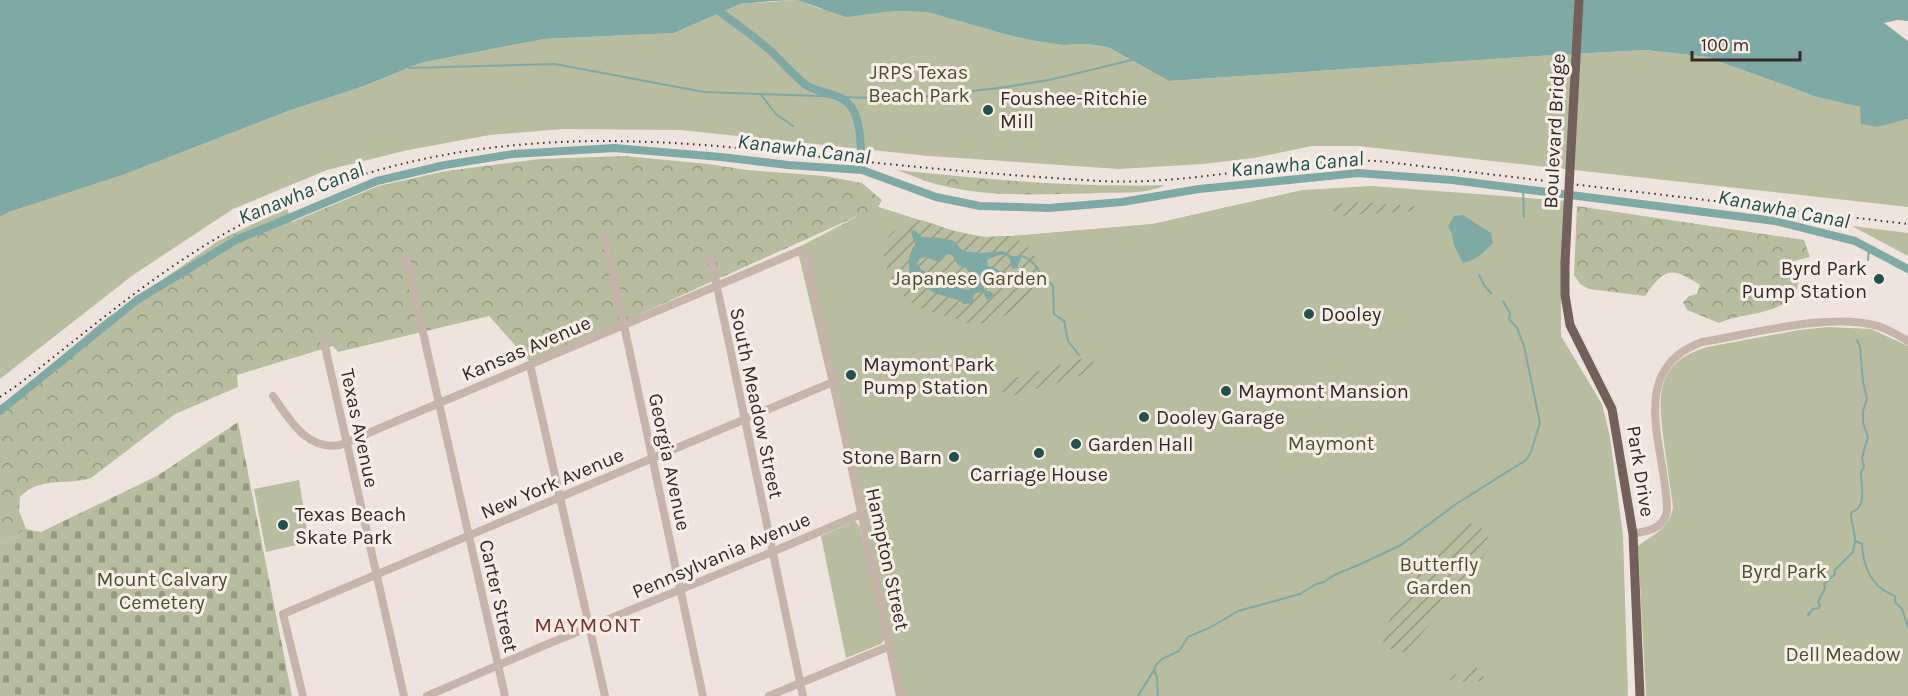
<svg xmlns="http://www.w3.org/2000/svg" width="1908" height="696" font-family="Karla,sans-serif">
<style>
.forest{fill:url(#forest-crowns)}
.cemetery{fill:url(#cemetery-stones)}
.park{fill:#b7bd9e}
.garden{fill:url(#garden-furrows)}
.water{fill:#7fa9a5;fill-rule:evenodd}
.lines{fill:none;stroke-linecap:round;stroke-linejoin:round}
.stream{stroke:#7fa9a5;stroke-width:2}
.canal{stroke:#7fa9a5;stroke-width:8}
.minor{stroke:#c6b3aa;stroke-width:8}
.major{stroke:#74605b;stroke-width:9}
.rail{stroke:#342b29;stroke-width:2;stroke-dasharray:1.5 4.5;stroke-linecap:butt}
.major-bridge{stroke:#74605b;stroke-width:9}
.poi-dot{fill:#23514d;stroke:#f7eee8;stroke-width:2}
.labels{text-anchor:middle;stroke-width:6;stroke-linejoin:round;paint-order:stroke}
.park-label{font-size:20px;fill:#49502f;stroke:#f7eee8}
.poi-label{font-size:20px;fill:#342b29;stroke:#f7eee8;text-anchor:start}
.street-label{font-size:20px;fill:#342b29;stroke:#f7eee8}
.water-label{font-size:21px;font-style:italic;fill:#23514d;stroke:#f7eee8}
.neighbourhood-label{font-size:21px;letter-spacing:1.5px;fill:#7a322b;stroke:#f7eee8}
</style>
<defs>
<pattern id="forest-crowns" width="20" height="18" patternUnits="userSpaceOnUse" patternTransform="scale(1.5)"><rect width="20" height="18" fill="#b7bd9e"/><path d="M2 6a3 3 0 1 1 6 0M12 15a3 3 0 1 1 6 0" fill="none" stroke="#969a81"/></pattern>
<pattern id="cemetery-stones" width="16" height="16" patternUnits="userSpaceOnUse" patternTransform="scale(1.5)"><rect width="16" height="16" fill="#b7bd9e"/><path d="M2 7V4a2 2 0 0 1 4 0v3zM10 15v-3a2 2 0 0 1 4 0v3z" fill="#969a81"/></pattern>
<pattern id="garden-furrows" width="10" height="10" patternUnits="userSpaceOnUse" patternTransform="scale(1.5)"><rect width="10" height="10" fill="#b7bd9e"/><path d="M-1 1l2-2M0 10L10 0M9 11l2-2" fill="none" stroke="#969a81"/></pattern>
</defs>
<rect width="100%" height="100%" fill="#efe4dd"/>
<path class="forest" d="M 625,156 L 708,164 L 747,170 L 825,176 L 862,183 L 882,200 L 878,207 L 954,231 L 983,237 L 1013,236 L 1153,224 L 1303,190 L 1309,197 L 1267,237 L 809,242 L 860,215 L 531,363 L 489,316 L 338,352 L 333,346 L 237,375 L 238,387 L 175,414 L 91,478 C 72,484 50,479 32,488 C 27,490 23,494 20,497 L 19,511 L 26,529 L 0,545 L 0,405 L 14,396 L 103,321 L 218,241 L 287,208 L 292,222 L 378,186 L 446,171 L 540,159 Z
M 896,170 C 985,179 1075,188 1165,185 C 1146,195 1118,192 1097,193 C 1046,194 994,198 944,186 C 928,183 912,175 896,170 Z
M 1577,206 L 1804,240 L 1810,257 L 1790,262 L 1800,271 L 1796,296 C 1790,300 1782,305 1775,308 C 1757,315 1737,315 1719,323 L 1687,310 L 1683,302 L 1689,296 L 1697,294 L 1700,285 C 1670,266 1665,268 1645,296 L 1589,289 L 1580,284 L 1574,275 Z"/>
<path class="cemetery" d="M 238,422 L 292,696 L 0,696 L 0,545 L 26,529 L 41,532 L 157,476 Z"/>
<path class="park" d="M 797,0 L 821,9 L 927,12 L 1008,35 L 1036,41 L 1063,45 L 1087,44 L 1108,47 L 1169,81 L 1553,55 L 1646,50 L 1707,57 L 1817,97 L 1860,107 L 1878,127 L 1908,119 L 1908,207 L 1358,146 L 1312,146 L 1254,158 L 1203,164 L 1119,169 L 929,156 L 680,130 L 563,129 L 490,135 L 408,150 L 327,170 L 233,209 L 133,275 L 0,379 L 0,217 L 9,212 L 123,175 L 288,111 L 364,86 L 420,63 L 544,39 L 674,33 L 740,4 Z
M 1372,186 L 1568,201 L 1561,276 L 1561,336 L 1602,404 L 1610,437 L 1623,535 L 1628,696 L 903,696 L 797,248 L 878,207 L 954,231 L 983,237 L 1013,236 L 1153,224 L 1303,190 Z
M 1852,226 L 1908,233 L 1908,256 Z
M 1828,327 L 1871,329 L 1908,346 L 1908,696 L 1646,696 L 1638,546 C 1654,534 1670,528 1673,507 C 1670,486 1667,464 1664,443 C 1658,397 1654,363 1707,347 L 1799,330 Z
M 299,480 L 309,542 L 266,552 L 254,489 Z
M 855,521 L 860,527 L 885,639 L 881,644 L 846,658 L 821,536 Z"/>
<path class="garden" d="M 1364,202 L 1423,207 L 1419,211 L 1334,216 L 1333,204 Z
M 922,220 C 943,227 966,237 988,237 C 996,237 1009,234 1015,238 C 1032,248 1043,263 1037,283 C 1036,287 1035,293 1033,296 C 1022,309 984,329 968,323 C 950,316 923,312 908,300 C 900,293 893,283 889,274 C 875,241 890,227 922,220 Z
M 1092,356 L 1096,371 L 1005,398 L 1000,383 C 1030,373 1061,365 1092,356 Z
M 1468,524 C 1479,523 1487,531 1490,541 L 1489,549 L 1447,604 L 1406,652 C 1395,654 1383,646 1381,635 L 1391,618 L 1419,561 Z
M 1475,666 L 1482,673 L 1485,681 L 1454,682 L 1447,678 Z"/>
<path class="water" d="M 0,0 L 1908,0 L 1908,21 L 1897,20 L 1884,23 L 1908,41 L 1908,119 L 1878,127 L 1861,124 L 1860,107 L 1817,97 L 1707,57 L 1646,50 L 1553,55 L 1169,81 L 1108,47 L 1087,44 L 1063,45 L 1036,41 L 1008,35 L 927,12 L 893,11 L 846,17 L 797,0 L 772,1 L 740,4 L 674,33 L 544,39 L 420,63 L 364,86 L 288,111 L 123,175 L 9,212 L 0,217 Z
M 1463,215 L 1491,233 L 1493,243 C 1483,253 1476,260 1463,263 L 1454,245 L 1452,234 L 1448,226 L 1454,216 Z
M 914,230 L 922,237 L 940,238 L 954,241 L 963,251 L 981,253 L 1003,251 L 1012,256 L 1022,256 L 1017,268 L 1012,269 C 1011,266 1011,263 1010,260 C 1005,250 994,257 987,260 L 988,266 C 995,266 999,274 1008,272 L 1002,279 L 984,282 L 984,290 L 992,292 L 994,296 L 987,300 L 983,292 L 976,293 L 973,296 L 974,303 L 963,304 L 961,301 L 934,293 L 923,285 L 917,286 L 915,288 L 909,283 C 910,269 906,256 915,245 L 911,231 ZM 947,254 L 952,255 L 958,265 L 966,268 L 968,272 L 974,272 L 976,276 L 969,290 C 962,290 958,286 950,285 C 945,284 942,286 936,284 L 936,278 L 921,269 L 917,264 L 919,259 L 925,257 L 940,262 Z"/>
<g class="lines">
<path class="stream" d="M 409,68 L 555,64 L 704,92 L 872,98 L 922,97 L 1006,87 L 1049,80 L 1132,60
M 761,95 L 776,114 L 793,126
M 1523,189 L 1524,217
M 1022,256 C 1034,260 1040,271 1044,281 L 1050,283 L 1053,286 L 1054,314 L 1064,321 L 1068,341 L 1079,355
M 1868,260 L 1869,248
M 1479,275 L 1484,285 L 1491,293
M 1857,340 L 1860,347 L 1863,382 L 1867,399 L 1863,411 L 1863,423 L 1868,437 L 1862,458 L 1864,467 L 1861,472 C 1861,481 1865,499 1859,507 C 1857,510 1854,511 1851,513 C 1851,523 1855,531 1855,541 L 1862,544 C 1863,561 1867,578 1882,589 C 1886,592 1891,594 1895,596 L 1895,602 L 1902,609 L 1908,627
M 1808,615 L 1813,609 L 1819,608 L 1820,605 L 1818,602 L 1825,588 L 1824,584 L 1835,574 L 1834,571 L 1853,552 L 1855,541
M 1138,696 L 1154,670
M 1158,696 L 1157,677 L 1154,670 L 1156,665 L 1162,659 L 1179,651 L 1188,637 L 1211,627 L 1238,611 L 1300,594 L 1316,584 L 1324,582 L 1334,575 L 1363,563 L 1401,545 L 1456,504 L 1526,460 L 1531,452 L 1540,423 L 1524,346 L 1517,328 L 1509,319 L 1510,313 L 1503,301"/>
<path class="canal" d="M 720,12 C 738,25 756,38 772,52 C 783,63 793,75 806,85 C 817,93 839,93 848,103 C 863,118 860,150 862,170
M 0,411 L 137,300 L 236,240 L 377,181 L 445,165 L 513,154 L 614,148 L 721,157 L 788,165 L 862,170 L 936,197 L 980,206 L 1049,208 L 1122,202 L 1199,189 L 1358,173 L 1452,180 L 1775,221 L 1855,241 L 1908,269"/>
<path class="minor" d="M 605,236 L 703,696
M 406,257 L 505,696
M 711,258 L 803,696
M 324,342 L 404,696
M 530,365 L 605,696
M 273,396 C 290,420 307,451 340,445 L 799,251 L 803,251 L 806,253 L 900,696
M 1633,534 C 1643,531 1655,531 1662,522 C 1669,514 1667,505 1666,495 C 1661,438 1630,368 1702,342 C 1752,334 1830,312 1878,326 C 1889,330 1898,335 1908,341
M 303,696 L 283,614 L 833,382
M 427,696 L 543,646 L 772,552 L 861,514
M 769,696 L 890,646"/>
<path class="major" d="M 1565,263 L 1565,295 L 1570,325 L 1612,409 L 1633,534 L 1640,696"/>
<path class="rail" d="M 0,397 L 19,384 C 93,327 163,265 246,222 C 371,157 509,136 649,142 C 716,144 783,153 849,160 C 933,169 1016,176 1100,181 C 1195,186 1284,158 1378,161 L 1908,224"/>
<path class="major-bridge" d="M 1565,263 L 1579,0"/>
</g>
<g class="poi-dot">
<circle cx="988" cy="110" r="6"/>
<circle cx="1879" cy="279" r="6"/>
<circle cx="1309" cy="314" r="6"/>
<circle cx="851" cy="375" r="6"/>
<circle cx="1226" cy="391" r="6"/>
<circle cx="1144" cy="417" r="6"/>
<circle cx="1076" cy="444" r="6"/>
<circle cx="1039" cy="453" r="6"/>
<circle cx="954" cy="457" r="6"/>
<circle cx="283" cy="525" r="6"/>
</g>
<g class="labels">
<g class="park-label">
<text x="919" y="79">JRPS Texas<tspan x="919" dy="23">Beach Park</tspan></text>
<text x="970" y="285">Japanese Garden</text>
<text x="1331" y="450">Maymont</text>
<text x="1439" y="571">Butterfly<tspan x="1439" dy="23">Garden</tspan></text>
<text x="1784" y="578">Byrd Park</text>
<text x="162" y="586">Mount Calvary<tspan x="162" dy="23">Cemetery</tspan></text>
<text x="1843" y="661">Dell Meadow</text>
</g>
<g class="poi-label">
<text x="1000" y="105">Foushee-Ritchie<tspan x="1000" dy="23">Mill</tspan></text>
<text x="1867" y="275" text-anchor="end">Byrd Park<tspan x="1867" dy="23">Pump Station</tspan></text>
<text x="1321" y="321">Dooley</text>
<text x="863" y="371">Maymont Park<tspan x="863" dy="23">Pump Station</tspan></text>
<text x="1238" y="398">Maymont Mansion</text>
<text x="1156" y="424">Dooley Garage</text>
<text x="1088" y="451">Garden Hall</text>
<text x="942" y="464" text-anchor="end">Stone Barn</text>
<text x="1039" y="481" text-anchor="middle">Carriage House</text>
<text x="295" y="521">Texas Beach<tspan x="295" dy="23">Skate Park</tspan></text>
</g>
<g class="street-label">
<text transform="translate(1554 131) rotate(-87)" y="7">Boulevard Bridge</text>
<text transform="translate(526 348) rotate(-23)" y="7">Kansas Avenue</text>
<text transform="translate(757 403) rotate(78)" y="7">South Meadow Street</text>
<text transform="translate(360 428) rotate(78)" y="7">Texas Avenue</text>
<text transform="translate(670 462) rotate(78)" y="7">Georgia Avenue</text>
<text transform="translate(1641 471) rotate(81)" y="7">Park Drive</text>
<text transform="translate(552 483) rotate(-23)" y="7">New York Avenue</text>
<text transform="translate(721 555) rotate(-23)" y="7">Pennsylvania Avenue</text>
<text transform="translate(888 559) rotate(78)" y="7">Hampton Street</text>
<text transform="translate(499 596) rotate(77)" y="7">Carter Street</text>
</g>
<g class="water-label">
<text transform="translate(804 149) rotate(7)" y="7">Kanawha Canal</text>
<text transform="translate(1297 164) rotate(-5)" y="7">Kanawha Canal</text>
<text transform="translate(301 193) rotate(-22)" y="7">Kanawha Canal</text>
<text transform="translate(1784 209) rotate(11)" y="7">Kanawha Canal</text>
</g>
<g class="neighbourhood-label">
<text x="588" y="632">MAYMONT</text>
</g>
</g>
<path d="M1692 51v9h108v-9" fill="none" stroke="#342b29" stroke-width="3"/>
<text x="1701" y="51" font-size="18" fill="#342b29" stroke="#f7eee8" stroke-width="4.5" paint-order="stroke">100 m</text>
</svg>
